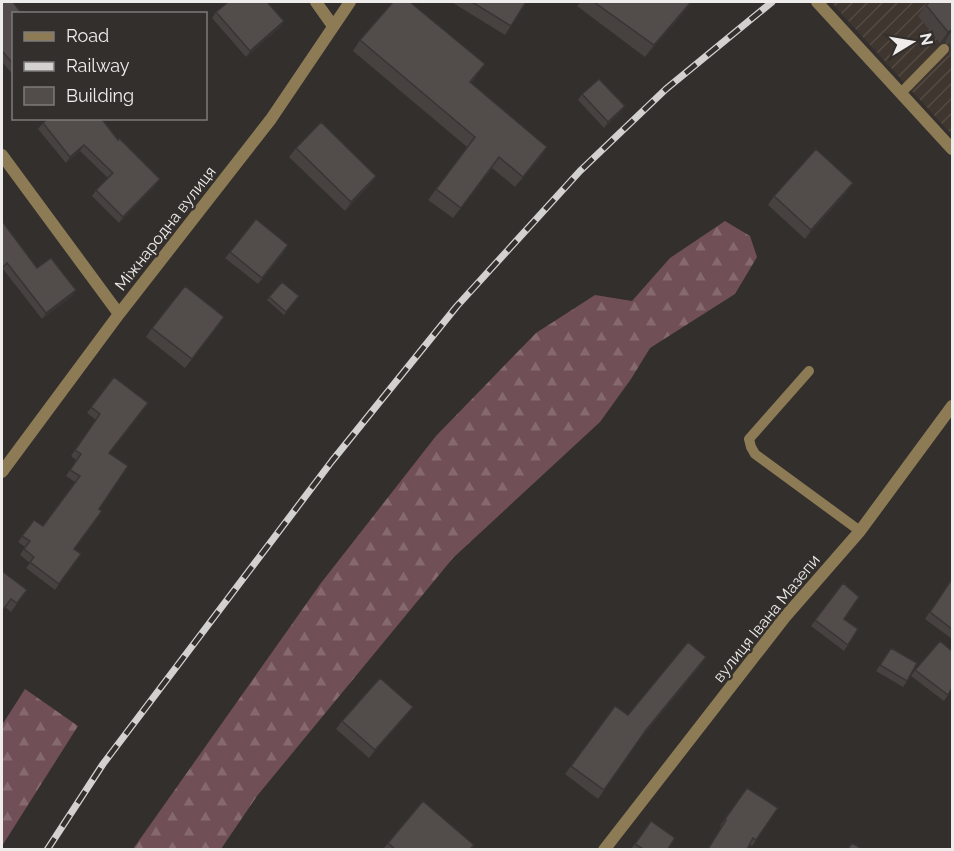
<svg xmlns="http://www.w3.org/2000/svg" width="954" height="851" font-family="Raleway,sans-serif">
<style>
.industrial{fill:url(#industrial-furrows)}
.forest{fill:url(#forest-firs)}
.lines{fill:none;stroke-linecap:round;stroke-linejoin:round}
.service{stroke:#8d7b55;stroke-width:10}
.minor{stroke:#8d7b55;stroke-width:12}
.tertiary{stroke:#8d7b55;stroke-width:12}
.rail-casing{stroke:#d3d1cf;stroke-width:7}
.rail{stroke:#332f2d;stroke-width:4.5;stroke-dasharray:14;stroke-linecap:butt}
.wall{fill:#474140}
.shaded-wall{fill:#393534}
.building{fill:#524c4b;stroke:#393534;stroke-width:1.5}
.labels{text-anchor:middle;stroke-width:5;stroke-linejoin:round;paint-order:stroke}
.street-label{font-size:16px;fill:#efedeb;stroke:#332f2d}
</style>
<defs>
<pattern id="industrial-furrows" width="10" height="10" patternUnits="userSpaceOnUse" patternTransform="scale(1.5)"><rect width="10" height="10" fill="#403630"/><path d="M-1 1l2-2M0 10L10 0M9 11l2-2" fill="none" stroke="#534a44"/></pattern>
<pattern id="forest-firs" width="22" height="20" patternUnits="userSpaceOnUse" patternTransform="scale(1.5)"><rect width="22" height="20" fill="#704f56"/><path d="M5 1l3.5 6h-7zM16 11l3.5 6h-7z" fill="#85696e"/></pattern>
</defs>
<rect width="100%" height="100%" fill="#332f2d"/>
<path class="industrial" d="M 831,2 L 952,2 L 952,135 Z"/>
<path class="forest" d="M 725,221 L 750,236 L 757,257 L 735,294 L 650,348 L 631,379 L 600,422 L 453,558 L 257,796 L 221,849 L 133,849 L 321,583 L 436,436 L 536,333 L 595,295 L 632,301 L 670,258 Z
M 25,689 L 78,726 L 2,846 L 2,725 Z"/>
<g class="lines">
<path class="service" d="M 901,93 L 944,49
M 809,371 L 749,439 L 751,447 L 755,454 L 860,531"/>
<path class="minor" d="M 316,2 L 333,26
M 2,155 L 119,314
M 2,472 L 119,314 L 271,119 L 350,2
M 604,850 L 785,617 L 860,531 L 952,406"/>
<path class="tertiary" d="M 817,2 L 952,149"/>
<g class="rail-casing">
<path id="rail" d="M 47,850 L 103,764 L 332,461 L 457,306 L 580,171 L 666,89 L 772,2"/>
</g>
<use href="#rail" class="rail"/>
</g>
<path class="wall" d="M 2,2 L 14,14 L 14,76 L 2,62 Z
M 453,2 L 526,2 L 505,35 L 453,3 Z
M 581,2 L 693,2 L 645,57 L 577,6 Z
M 952,2 L 952,59 L 949,55 L 951,50 L 950,44 L 945,42 L 940,43 L 918,16 L 926,5 Z
M 216,12 L 284,21 L 280,27 L 246,57 L 212,18 Z
M 360,40 L 477,75 L 471,83 L 547,147 L 540,158 L 515,187 L 492,168 L 453,218 L 428,200 L 467,147 L 353,51 Z
M 582,94 L 621,112 L 604,128 L 578,100 Z
M 43,123 L 156,185 L 119,223 L 92,196 L 96,190 L 108,178 L 80,151 L 66,163 L 38,129 Z
M 296,148 L 376,176 L 370,185 L 345,211 L 289,157 Z
M 847,192 L 805,239 L 768,205 L 774,196 Z
M 2,221 L 37,268 L 76,290 L 72,296 L 42,319 L 3,269 L 2,270 Z
M 230,252 L 284,252 L 258,284 L 225,258 Z
M 282,282 L 299,296 L 284,315 L 267,300 Z
M 218,326 L 185,368 L 146,337 L 152,328 Z
M 114,377 L 109,454 L 99,509 L 74,549 L 81,554 L 55,590 L 26,568 L 30,563 L 20,555 L 25,547 L 18,542 L 34,520 L 43,526 L 75,482 L 66,476 L 76,460 L 71,456 L 96,420 L 87,413 Z
M 2,571 L 27,590 L 11,612 L 5,607 Z
M 952,578 L 952,639 L 925,619 Z
M 843,583 L 844,619 L 858,629 L 844,651 L 811,626 Z
M 891,648 L 907,681 L 903,687 L 876,671 Z
M 706,657 L 700,666 L 640,739 L 598,799 L 565,774 L 615,706 L 628,715 Z
M 915,670 L 952,689 L 944,701 L 911,676 Z
M 406,716 L 369,758 L 336,729 L 342,721 Z
M 747,788 L 778,808 L 752,846 L 720,826 Z
M 651,821 L 668,849 L 631,849 Z
M 388,843 L 471,849 L 383,849 Z"/>
<path class="shaded-wall" d="M 691,2 L 693,2 L 645,57 L 654,45 Z
M 284,21 L 280,27 L 246,57 L 250,51 Z
M 952,30 L 945,42 L 940,43 L 948,32 Z
M 625,106 L 621,112 L 604,128 L 608,122 Z
M 84,145 L 80,151 L 66,163 L 70,157 Z
M 547,147 L 540,158 L 515,187 Z
M 376,176 L 370,185 L 345,211 L 351,202 Z
M 160,179 L 156,185 L 119,223 L 123,217 Z
M 853,183 L 847,192 L 805,239 L 811,230 Z
M 76,290 L 72,296 L 42,319 L 46,313 Z
M 706,657 L 700,666 L 639,739 L 646,730 Z
M 413,707 L 406,716 L 369,758 L 375,750 Z"/>
<path class="building" d="M 2,2 L 13,2 L 22,14 L 14,14 L 14,65 L 2,51 Z
M 228,2 L 267,2 L 284,21 L 250,51 L 216,12 Z
M 393,2 L 410,2 L 485,64 L 470,82 L 547,147 L 523,177 L 499,157 L 461,208 L 436,189 L 475,137 L 360,40 Z
M 472,2 L 526,2 L 511,26 Z
M 594,2 L 691,2 L 654,45 Z
M 930,2 L 952,2 L 952,30 L 948,32 L 926,5 Z
M 599,79 L 625,106 L 608,122 L 582,94 Z
M 48,118 L 101,118 L 118,140 L 119,138 L 160,179 L 123,217 L 96,190 L 113,173 L 84,145 L 70,157 L 43,123 Z
M 321,122 L 376,176 L 351,202 L 296,148 Z
M 816,149 L 853,183 L 811,230 L 774,196 Z
M 256,219 L 288,245 L 262,278 L 230,252 Z
M 2,221 L 37,268 L 51,258 L 76,290 L 46,313 L 7,263 L 2,268 Z
M 282,282 L 299,296 L 286,312 L 269,297 Z
M 185,286 L 224,317 L 192,359 L 152,328 Z
M 114,377 L 148,403 L 109,453 L 128,466 L 99,509 L 102,511 L 74,549 L 81,554 L 59,584 L 30,562 L 34,557 L 24,549 L 30,541 L 22,536 L 34,520 L 43,526 L 80,476 L 70,470 L 81,454 L 75,450 L 100,414 L 91,407 Z
M 2,571 L 27,590 L 17,603 L 11,599 L 2,611 Z
M 952,579 L 952,629 L 930,612 Z
M 843,583 L 859,597 L 844,619 L 858,629 L 848,645 L 815,620 Z
M 940,641 L 952,651 L 952,688 L 948,695 L 915,670 Z
M 688,642 L 706,657 L 646,730 L 604,790 L 571,766 L 615,706 L 628,715 Z
M 891,648 L 917,663 L 907,681 L 880,665 Z
M 380,678 L 413,707 L 375,750 L 342,721 Z
M 747,788 L 778,808 L 756,840 L 753,838 L 747,849 L 708,849 L 726,820 L 725,819 Z
M 423,801 L 474,845 L 470,849 L 395,849 L 388,843 Z
M 651,821 L 675,838 L 668,849 L 643,849 L 635,844 Z
M 852,843 L 862,849 L 848,849 Z"/>
<g class="labels">
<g class="street-label">
<text transform="translate(165 228) rotate(-52)" y="6">Міжнародна вулиця</text>
<text transform="translate(766 618) rotate(-51)" y="6">вулиця Івана Мазепи</text>
</g>
</g>
<rect width="954" height="851" fill="none" stroke="#efedeb" stroke-width="6"/>
<rect x="12" y="12" width="195" height="108" fill="#332f2d" stroke="#7e7b79" stroke-width="1.5"/>
<rect x="24" y="32" width="30" height="9" fill="#8d7b55" stroke="#7e7b79" stroke-width="1.5"/>
<text x="66" y="42" font-size="18" fill="#efedeb">Road</text>
<rect x="24" y="62" width="30" height="9" fill="#d3d1cf" stroke="#7e7b79" stroke-width="1.5"/>
<text x="66" y="72" font-size="18" fill="#efedeb">Railway</text>
<rect x="24" y="87" width="30" height="18" fill="#524c4b" stroke="#7e7b79" stroke-width="1.5"/>
<text x="66" y="102" font-size="18" fill="#efedeb">Building</text>
<g transform="translate(912 42) rotate(79)" stroke="#332f2d" stroke-width="4.5" paint-order="stroke">
<path d="M0-4.5L10 22L0 15L-10 22Z" fill="#efedeb"/>
<text y="-9" font-size="16" font-weight="bold" text-anchor="middle" fill="#efedeb">N</text>
</g>
</svg>
